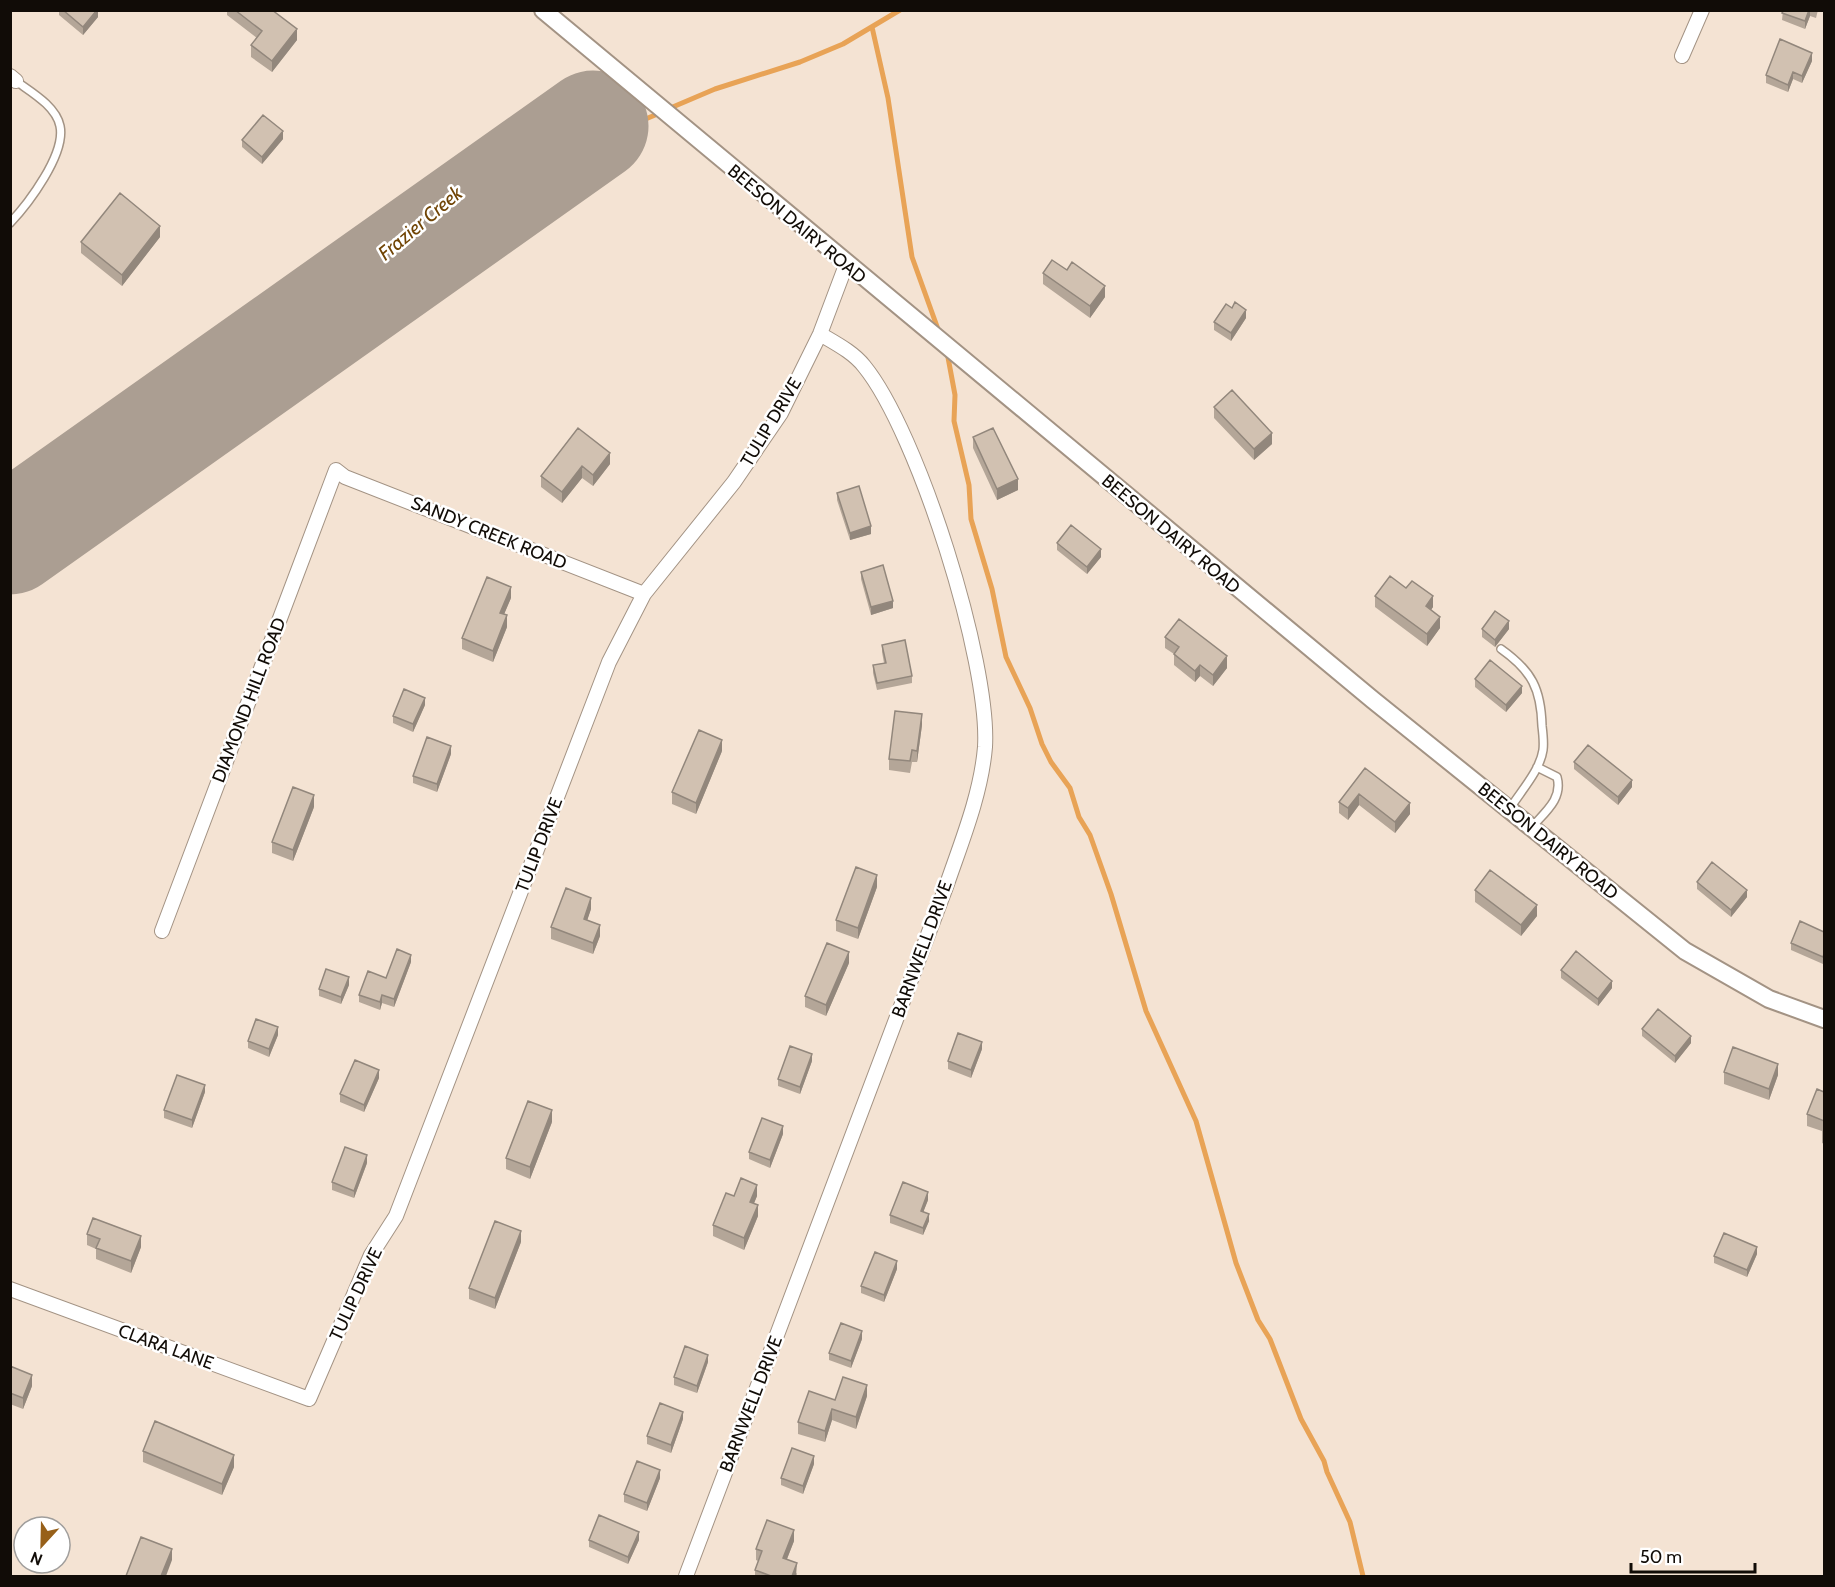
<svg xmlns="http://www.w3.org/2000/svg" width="1835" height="1587" font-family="Cabin,sans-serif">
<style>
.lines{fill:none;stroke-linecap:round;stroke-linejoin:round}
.stream{stroke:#e8a356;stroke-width:5}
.runway{stroke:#ab9e92;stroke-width:111}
.service-casing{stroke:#a39384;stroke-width:10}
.minor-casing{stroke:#a39384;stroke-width:16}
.tertiary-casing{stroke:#a39384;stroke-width:20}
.service{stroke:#fff;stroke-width:7}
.minor{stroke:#fff;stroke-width:14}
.tertiary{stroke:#fff;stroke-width:16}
.wall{fill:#b4a698}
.shaded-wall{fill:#92877c}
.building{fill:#d1c1b1;stroke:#92877c;stroke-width:1.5}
.labels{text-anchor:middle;stroke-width:5;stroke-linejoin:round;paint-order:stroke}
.street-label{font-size:18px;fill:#110c07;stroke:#fff}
.water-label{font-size:20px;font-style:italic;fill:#704404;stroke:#fff}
</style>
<rect width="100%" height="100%" fill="#f4e3d3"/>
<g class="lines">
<path class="stream" d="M 872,27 L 888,98 L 912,257 L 939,332
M 668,109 L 715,89 L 800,62 L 843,44 L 900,10
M 947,352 L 955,395 L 954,421 L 969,485 L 971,519 L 992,589 L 1006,657 L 1030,708 L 1042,744 L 1051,762 L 1070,788 L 1079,817 L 1090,835 L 1111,894 L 1146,1011 L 1196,1121 L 1236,1263 L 1258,1320 L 1270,1339 L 1301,1419 L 1324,1461 L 1327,1472 L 1350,1522 L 1363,1576
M 10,549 L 129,483 L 248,399 L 338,311 L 449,215 L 511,167 L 551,151 L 595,140 L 660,113"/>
<path class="runway" d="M 10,539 L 593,126"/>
<g class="service-casing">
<path id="service" d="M 10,223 C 28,204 66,154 60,126 C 56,106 31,92 16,81
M 1501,649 C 1532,671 1541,689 1542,726 C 1543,734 1544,742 1543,750 C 1540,771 1520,792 1509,810
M 1531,828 C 1545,812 1563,799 1557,777 L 1537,767"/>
</g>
<g class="minor-casing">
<path id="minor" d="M 1682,56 L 1702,10
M 10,76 L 16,81
M 162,931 L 336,470 L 345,477 L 644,594
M 10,1289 L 309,1399 L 371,1255 L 396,1216 L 609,662 L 644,594 L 734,482 L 781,413 L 820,334 L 846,265
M 686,1576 L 946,887 C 961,843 981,795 985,747 C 990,662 918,432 864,366 C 853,352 835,343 820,334"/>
</g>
<g class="tertiary-casing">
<path id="tertiary" d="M 543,10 L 1373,700 L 1685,951 L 1769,999 L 1824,1019"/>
</g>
<use href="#service" class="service"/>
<use href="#minor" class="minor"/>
<use href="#tertiary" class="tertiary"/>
</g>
<path class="wall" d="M 59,10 L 98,10 L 98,17 L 83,35 L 59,15 Z
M 227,10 L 272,10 L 297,40 L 272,72 L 251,57 L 251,45 L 257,38 L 227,15 Z
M 1783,10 L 1818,10 L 1816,18 L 1810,16 L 1805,29 L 1782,20 Z
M 1812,61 L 1802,83 L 1793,79 L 1788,92 L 1766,83 L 1766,75 Z
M 283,139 L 262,164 L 242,147 L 242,140 Z
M 160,237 L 122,286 L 81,253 L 81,242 Z
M 1043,273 L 1105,297 L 1090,318 L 1043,284 Z
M 1246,318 L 1231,341 L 1214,330 L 1214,322 Z
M 1214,407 L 1272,444 L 1254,460 L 1214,418 Z
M 578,428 L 610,464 L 593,486 L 582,478 L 562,503 L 541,487 L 541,476 Z
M 973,437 L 1018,490 L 997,500 L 973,448 Z
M 837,493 L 871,534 L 850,540 L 837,500 Z
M 1057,543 L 1101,557 L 1087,574 L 1057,550 Z
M 861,572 L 893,608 L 871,615 L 861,579 Z
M 1375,596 L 1433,607 L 1431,610 L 1440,628 L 1427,646 L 1375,607 Z
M 511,598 L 504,614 L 507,627 L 493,662 L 462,649 L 462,638 Z
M 1482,629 L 1509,629 L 1495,647 L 1482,637 Z
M 1165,637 L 1227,668 L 1213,686 L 1200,676 L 1195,682 L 1174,665 L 1174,654 L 1165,648 Z
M 882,645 L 912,676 L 912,683 L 877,690 L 873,673 L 873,665 L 884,663 L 882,652 Z
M 1475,679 L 1522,693 L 1506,712 L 1475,687 Z
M 425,705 L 413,732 L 393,723 L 393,716 Z
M 922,725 L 917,762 L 912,762 L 910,773 L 889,770 L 889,759 Z
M 722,751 L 696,814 L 672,804 L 672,792 Z
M 451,754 L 437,792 L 413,783 L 413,776 Z
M 1574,762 L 1632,787 L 1618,805 L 1574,769 Z
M 1365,768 L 1410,814 L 1395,833 L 1359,805 L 1348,820 L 1339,813 L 1339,802 Z
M 314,807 L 293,861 L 272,853 L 272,842 Z
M 1697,882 L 1747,897 L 1731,917 L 1697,889 Z
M 877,887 L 858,939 L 836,931 L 836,920 Z
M 1475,890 L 1537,916 L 1521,936 L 1475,902 Z
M 591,909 L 587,920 L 600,936 L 593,954 L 551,939 L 551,927 Z
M 1824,932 L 1823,964 L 1791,950 L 1791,943 Z
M 411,962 L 394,1007 L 382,1003 L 380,1010 L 359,1002 L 359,995 Z
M 849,963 L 826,1016 L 805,1007 L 805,996 Z
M 1561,970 L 1612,988 L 1598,1006 L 1561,978 Z
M 349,985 L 341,1004 L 319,996 L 319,989 Z
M 1642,1029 L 1691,1043 L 1675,1063 L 1642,1036 Z
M 278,1035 L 269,1057 L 248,1048 L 248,1041 Z
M 982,1049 L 971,1078 L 948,1069 L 948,1061 Z
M 812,1061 L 800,1094 L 778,1086 L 778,1079 Z
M 1724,1072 L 1778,1075 L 1769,1100 L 1724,1084 Z
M 379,1078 L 364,1112 L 340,1102 L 340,1094 Z
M 205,1092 L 192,1128 L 164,1118 L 164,1110 Z
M 1824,1092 L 1824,1144 L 1822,1143 L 1822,1131 L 1807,1126 L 1807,1114 Z
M 552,1122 L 530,1179 L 506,1169 L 506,1158 Z
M 783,1134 L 770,1168 L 749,1159 L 749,1152 Z
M 367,1163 L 354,1198 L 332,1190 L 332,1182 Z
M 734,1196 L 757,1196 L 754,1203 L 758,1216 L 744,1250 L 713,1236 L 713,1225 Z
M 928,1200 L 923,1212 L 929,1221 L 923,1235 L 890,1223 L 890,1215 Z
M 87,1234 L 141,1247 L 131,1273 L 96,1259 L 96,1249 L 87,1245 Z
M 521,1242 L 495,1309 L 469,1299 L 469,1288 Z
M 1757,1254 L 1747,1277 L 1714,1263 L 1714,1256 Z
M 897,1269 L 884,1302 L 861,1293 L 861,1286 Z
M 862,1339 L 851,1368 L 829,1360 L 829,1353 Z
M 708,1362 L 697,1393 L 674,1385 L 674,1377 Z
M 10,1366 L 32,1386 L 23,1409 L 10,1404 Z
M 867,1396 L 856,1429 L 832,1420 L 825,1442 L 798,1434 L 798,1422 L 835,1400 Z
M 683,1419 L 671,1453 L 647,1444 L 647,1436 Z
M 143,1451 L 234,1467 L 222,1495 L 143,1462 Z
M 814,1464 L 803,1494 L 781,1485 L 781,1478 Z
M 660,1478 L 647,1511 L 624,1502 L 624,1494 Z
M 589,1540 L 639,1540 L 628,1564 L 589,1547 Z
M 794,1541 L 787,1559 L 797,1574 L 796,1576 L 755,1576 L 755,1570 L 758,1561 L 756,1560 L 756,1549 Z"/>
<path class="shaded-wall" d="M 98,10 L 98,17 L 83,35 L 83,27 Z
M 1809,10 L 1810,10 L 1810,16 L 1805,29 L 1805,21 Z
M 297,29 L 297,40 L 272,72 L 272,61 Z
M 1812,53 L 1812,61 L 1802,83 L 1802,76 Z
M 1793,72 L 1793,79 L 1788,92 L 1788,85 Z
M 283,131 L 283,139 L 262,164 L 262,157 Z
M 160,226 L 160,237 L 122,286 L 122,275 Z
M 1105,286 L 1105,297 L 1090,318 L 1090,306 Z
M 1246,310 L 1246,318 L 1231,341 L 1231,333 Z
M 1272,433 L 1272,444 L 1254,460 L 1254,449 Z
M 610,453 L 610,464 L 593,486 L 593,475 Z
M 582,466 L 582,478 L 562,503 L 562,492 Z
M 1018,479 L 1018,490 L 997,500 L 997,489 Z
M 871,526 L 871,534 L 850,540 L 850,533 Z
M 1101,549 L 1101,557 L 1087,574 L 1087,567 Z
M 511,587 L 511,598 L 500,624 L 500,613 Z
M 1433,596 L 1433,607 L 1426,617 L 1426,606 Z
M 893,601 L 893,608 L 871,615 L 871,607 Z
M 507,615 L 507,627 L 493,662 L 493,651 Z
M 1440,617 L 1440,628 L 1427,646 L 1427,634 Z
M 1509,621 L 1509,629 L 1495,647 L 1495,640 Z
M 1227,656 L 1227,668 L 1213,686 L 1213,675 Z
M 1200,665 L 1200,676 L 1195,682 L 1195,671 Z
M 1522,686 L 1522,693 L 1506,712 L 1506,705 Z
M 425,698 L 425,705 L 413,732 L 413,724 Z
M 922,714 L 922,725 L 917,762 L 917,751 Z
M 722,740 L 722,751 L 696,814 L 696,803 Z
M 451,746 L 451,754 L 437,792 L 437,784 Z
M 1632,780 L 1632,787 L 1618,805 L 1618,797 Z
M 1359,794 L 1359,805 L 1348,820 L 1348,808 Z
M 314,795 L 314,807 L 293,861 L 293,850 Z
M 1410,803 L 1410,814 L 1395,833 L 1395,822 Z
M 877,875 L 877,887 L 858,939 L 858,928 Z
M 1747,890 L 1747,897 L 1731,917 L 1731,910 Z
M 591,898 L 591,909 L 584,930 L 584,919 Z
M 1537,905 L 1537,916 L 1521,936 L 1521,925 Z
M 600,925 L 600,936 L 593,954 L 593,943 Z
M 849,952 L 849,963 L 826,1016 L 826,1005 Z
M 411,955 L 411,962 L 394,1007 L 394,999 Z
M 349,977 L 349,985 L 341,1004 L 341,997 Z
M 1612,981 L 1612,988 L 1598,1006 L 1598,999 Z
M 382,995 L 382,1003 L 380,1010 L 380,1002 Z
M 278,1027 L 278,1035 L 269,1057 L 269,1049 Z
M 1691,1036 L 1691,1043 L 1675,1063 L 1675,1056 Z
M 982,1042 L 982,1049 L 971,1078 L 971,1070 Z
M 812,1054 L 812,1061 L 800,1094 L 800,1087 Z
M 1778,1064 L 1778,1075 L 1769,1100 L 1769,1089 Z
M 379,1070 L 379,1078 L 364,1112 L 364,1105 Z
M 205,1085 L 205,1092 L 192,1128 L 192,1120 Z
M 552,1110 L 552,1122 L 530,1179 L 530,1167 Z
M 783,1126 L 783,1134 L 770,1168 L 770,1160 Z
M 367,1155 L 367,1163 L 354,1198 L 354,1191 Z
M 757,1185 L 757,1196 L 750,1213 L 750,1202 Z
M 928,1192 L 928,1200 L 921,1218 L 921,1211 Z
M 758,1205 L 758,1216 L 744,1250 L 744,1238 Z
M 929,1214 L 929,1221 L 923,1235 L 923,1228 Z
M 521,1231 L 521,1242 L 495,1309 L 495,1298 Z
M 141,1236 L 141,1247 L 131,1273 L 131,1261 Z
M 1757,1247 L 1757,1254 L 1747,1277 L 1747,1270 Z
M 897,1261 L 897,1269 L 884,1302 L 884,1295 Z
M 862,1331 L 862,1339 L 851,1368 L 851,1361 Z
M 708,1355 L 708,1362 L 697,1393 L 697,1386 Z
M 32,1375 L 32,1386 L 23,1409 L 23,1398 Z
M 867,1385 L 867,1396 L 856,1429 L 856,1417 Z
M 832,1409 L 832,1420 L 825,1442 L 825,1431 Z
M 683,1412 L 683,1419 L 671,1453 L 671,1445 Z
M 234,1455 L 234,1467 L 222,1495 L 222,1484 Z
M 814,1456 L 814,1464 L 803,1494 L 803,1486 Z
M 660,1470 L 660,1478 L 647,1511 L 647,1503 Z
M 794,1530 L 794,1541 L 783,1569 L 783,1558 Z
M 639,1532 L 639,1540 L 628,1564 L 628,1557 Z
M 172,1549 L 172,1560 L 166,1576 L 161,1576 Z
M 797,1563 L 796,1576 L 792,1576 Z"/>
<path class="building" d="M 63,10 L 97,10 L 83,27 Z
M 235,10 L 272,10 L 297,29 L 272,61 L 251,45 L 262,31 Z
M 1783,10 L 1809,10 L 1805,21 L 1782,13 Z
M 1780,39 L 1812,53 L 1802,76 L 1793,72 L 1788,85 L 1766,75 Z
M 263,115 L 283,131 L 262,157 L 242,140 Z
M 120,193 L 160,226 L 122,275 L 81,242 Z
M 1052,260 L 1067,270 L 1072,262 L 1105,286 L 1090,306 L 1043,273 Z
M 1235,302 L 1246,310 L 1231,333 L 1214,322 L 1226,304 L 1232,308 Z
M 1232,390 L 1272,433 L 1254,449 L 1214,407 Z
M 578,428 L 610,453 L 593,475 L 582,466 L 562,492 L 541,476 Z
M 993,428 L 1018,479 L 997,489 L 973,437 Z
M 859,486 L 871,526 L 850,533 L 837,493 Z
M 1071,525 L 1101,549 L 1087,567 L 1057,543 Z
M 883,565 L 893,601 L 871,607 L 861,572 Z
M 1390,576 L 1406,588 L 1412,581 L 1433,596 L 1426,606 L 1440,617 L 1427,634 L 1375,596 Z
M 487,577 L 511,587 L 500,613 L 507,615 L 493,651 L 462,638 Z
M 1495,611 L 1509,621 L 1495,640 L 1482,629 Z
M 1179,619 L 1227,656 L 1213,675 L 1200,665 L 1195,671 L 1174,654 L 1179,647 L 1165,637 Z
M 905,640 L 912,676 L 877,683 L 873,665 L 886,663 L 882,645 Z
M 1490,660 L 1522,686 L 1506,705 L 1475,679 Z
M 404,689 L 425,698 L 413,724 L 393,716 Z
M 895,711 L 922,714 L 917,751 L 912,750 L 910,761 L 889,759 Z
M 699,730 L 722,740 L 696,803 L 672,792 Z
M 427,737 L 451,746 L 437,784 L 413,776 Z
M 1588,745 L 1632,780 L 1618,797 L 1574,762 Z
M 1365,768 L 1410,803 L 1395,822 L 1359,794 L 1348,808 L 1339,802 Z
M 293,787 L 314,795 L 293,850 L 272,842 Z
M 1712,862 L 1747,890 L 1731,910 L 1697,882 Z
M 856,867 L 877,875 L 858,928 L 836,920 Z
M 1490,870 L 1537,905 L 1521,925 L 1475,890 Z
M 566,888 L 591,898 L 584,919 L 600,925 L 593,943 L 551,927 Z
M 1800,921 L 1824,932 L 1824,954 L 1823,957 L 1791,943 Z
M 827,943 L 849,952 L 826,1005 L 805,996 Z
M 397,949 L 411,955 L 394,999 L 382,995 L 380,1002 L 359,995 L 368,971 L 386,978 Z
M 1576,951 L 1612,981 L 1598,999 L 1561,970 Z
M 326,969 L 349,977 L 341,997 L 319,989 Z
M 1658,1009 L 1691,1036 L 1675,1056 L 1642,1029 Z
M 256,1019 L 278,1027 L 269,1049 L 248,1041 Z
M 958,1033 L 982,1042 L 971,1070 L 948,1061 Z
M 790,1046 L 812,1054 L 800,1087 L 778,1079 Z
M 1733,1047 L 1778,1064 L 1769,1089 L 1724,1072 Z
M 355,1060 L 379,1070 L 364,1105 L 340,1094 Z
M 177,1075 L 205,1085 L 192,1120 L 164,1110 Z
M 1817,1089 L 1824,1092 L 1824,1121 L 1807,1114 Z
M 528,1101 L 552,1110 L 530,1167 L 506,1158 Z
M 762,1118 L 783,1126 L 770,1160 L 749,1152 Z
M 345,1147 L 367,1155 L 354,1191 L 332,1182 Z
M 741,1178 L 757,1185 L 750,1202 L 758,1205 L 744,1238 L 713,1225 L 726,1193 L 734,1196 Z
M 903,1182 L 928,1192 L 921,1211 L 929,1214 L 923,1228 L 890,1215 Z
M 93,1218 L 141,1236 L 131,1261 L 96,1248 L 100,1239 L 87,1234 Z
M 495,1221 L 521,1231 L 495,1298 L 469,1288 Z
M 1724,1233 L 1757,1247 L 1747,1270 L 1714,1256 Z
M 875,1252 L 897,1261 L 884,1295 L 861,1286 Z
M 841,1323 L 862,1331 L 851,1361 L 829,1353 Z
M 685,1346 L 708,1355 L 697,1386 L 674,1377 Z
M 10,1366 L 32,1375 L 23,1398 L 10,1393 Z
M 843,1377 L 867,1385 L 856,1417 L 832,1409 L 825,1431 L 798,1422 L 809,1391 L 835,1400 Z
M 660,1403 L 683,1412 L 671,1445 L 647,1436 Z
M 155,1421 L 234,1455 L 222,1484 L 143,1451 Z
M 792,1448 L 814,1456 L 803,1486 L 781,1478 Z
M 637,1461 L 660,1470 L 647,1503 L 624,1494 Z
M 599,1515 L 639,1532 L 628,1557 L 589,1540 Z
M 767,1520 L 794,1530 L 783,1558 L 797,1563 L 792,1576 L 771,1576 L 755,1570 L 762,1551 L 756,1549 Z
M 141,1537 L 172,1549 L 161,1576 L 126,1576 Z"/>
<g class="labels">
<g class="street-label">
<text transform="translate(797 224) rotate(40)" y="6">BEESON DAIRY ROAD</text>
<text transform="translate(771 422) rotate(-59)" y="6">TULIP DRIVE</text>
<text transform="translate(489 533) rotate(22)" y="6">SANDY CREEK ROAD</text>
<text transform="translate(1171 534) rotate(40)" y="6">BEESON DAIRY ROAD</text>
<text transform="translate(249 700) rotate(-69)" y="6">DIAMOND HILL ROAD</text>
<text transform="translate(1548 841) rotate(39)" y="6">BEESON DAIRY ROAD</text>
<text transform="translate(539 845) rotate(-69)" y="6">TULIP DRIVE</text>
<text transform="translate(922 949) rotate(-70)" y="6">BARNWELL DRIVE</text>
<text transform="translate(356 1294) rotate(-65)" y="6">TULIP DRIVE</text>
<text transform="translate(166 1347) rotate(20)" y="6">CLARA LANE</text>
<text transform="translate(751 1404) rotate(-69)" y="6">BARNWELL DRIVE</text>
</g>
<g class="water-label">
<text transform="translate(420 223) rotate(-40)" y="7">Frazier Creek</text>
</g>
</g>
<rect width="1835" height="1587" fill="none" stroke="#110c07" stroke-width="24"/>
<g transform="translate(42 1545) rotate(202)"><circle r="28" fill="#ffffff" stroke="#a09e9c" stroke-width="1.5"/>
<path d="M0-4.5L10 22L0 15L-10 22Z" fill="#976019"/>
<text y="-9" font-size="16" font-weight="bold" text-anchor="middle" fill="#110c07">N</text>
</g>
<path d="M1631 1563v9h124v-9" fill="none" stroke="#110c07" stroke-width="3"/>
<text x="1640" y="1563" font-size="18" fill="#110c07" stroke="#ffffff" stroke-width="4.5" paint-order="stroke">50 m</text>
</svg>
